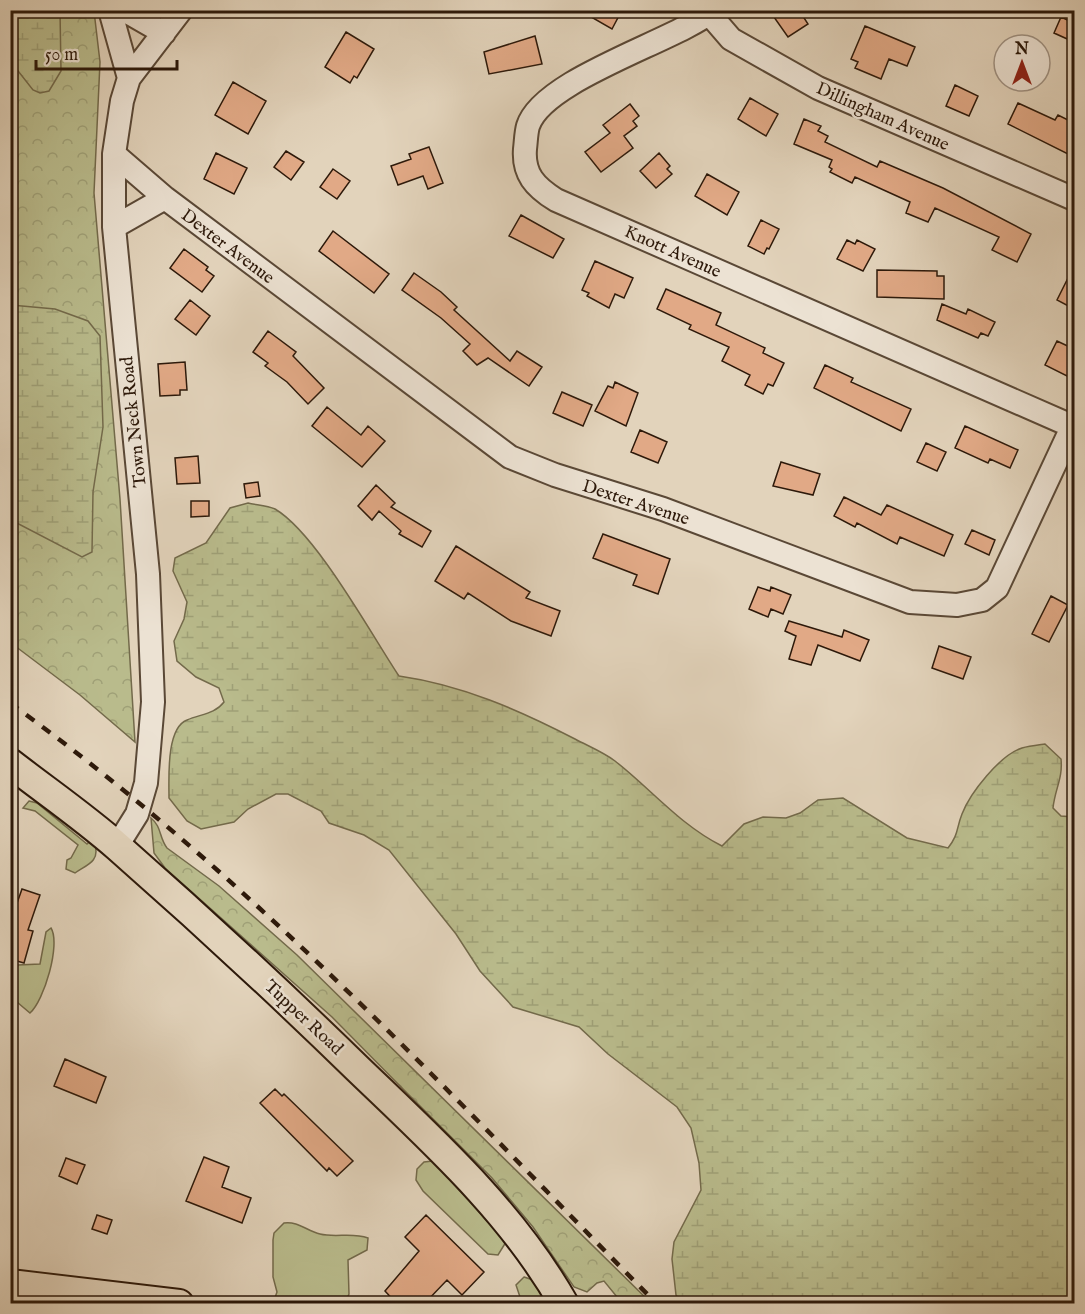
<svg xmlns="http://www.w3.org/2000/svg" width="1085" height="1314" font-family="'IM FELL English',serif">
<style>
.grass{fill:#b9bb8c;stroke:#736a4b;stroke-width:1.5}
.forest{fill:url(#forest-crowns);stroke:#736a4b;stroke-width:1.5}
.wetland{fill:url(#wetland-marsh);stroke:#736a4b;stroke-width:1.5}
.building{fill:#e1a986;stroke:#2d190a;stroke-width:1.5}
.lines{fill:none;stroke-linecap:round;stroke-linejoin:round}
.minor-casing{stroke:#5a4836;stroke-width:26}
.major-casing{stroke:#2d190a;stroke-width:32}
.minor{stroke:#ece2d3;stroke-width:22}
.major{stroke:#e2d3bb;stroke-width:28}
.rail{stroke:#2d190a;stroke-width:4.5;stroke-dasharray:10 10;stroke-linecap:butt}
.labels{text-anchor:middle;stroke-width:5;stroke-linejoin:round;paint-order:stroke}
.street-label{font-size:18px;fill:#2d190a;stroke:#ece2d3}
</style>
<defs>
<pattern id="forest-crowns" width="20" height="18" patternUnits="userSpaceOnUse" patternTransform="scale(1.5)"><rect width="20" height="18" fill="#b9bb8c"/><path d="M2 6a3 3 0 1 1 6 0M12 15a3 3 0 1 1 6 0" fill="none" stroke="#9fa077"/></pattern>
<pattern id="wetland-marsh" width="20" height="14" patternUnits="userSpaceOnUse" patternTransform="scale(1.5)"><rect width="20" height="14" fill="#b9bb8c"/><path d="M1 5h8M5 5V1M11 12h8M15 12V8" fill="none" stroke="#9fa077"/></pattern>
</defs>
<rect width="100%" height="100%" fill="#e2d3bb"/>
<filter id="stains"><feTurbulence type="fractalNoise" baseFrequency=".00333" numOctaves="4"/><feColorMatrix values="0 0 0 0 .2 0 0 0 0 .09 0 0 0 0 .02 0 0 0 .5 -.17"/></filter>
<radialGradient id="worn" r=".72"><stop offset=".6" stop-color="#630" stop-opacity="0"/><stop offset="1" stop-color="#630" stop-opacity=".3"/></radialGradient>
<path class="grass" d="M 29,801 L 37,803 L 87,844 L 90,841 L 95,845 C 100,862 86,865 75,873 L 66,869 L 67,860 L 71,858 L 78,845 L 35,811 L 23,808 Z
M 51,928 C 61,944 44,1001 30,1013 L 11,997 L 11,975 L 15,973 L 18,965 L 40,964 L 46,932 Z
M 433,1161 L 506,1242 L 498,1255 L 488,1254 L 423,1191 L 416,1180 L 417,1169 L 424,1162 Z
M 284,1223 C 298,1221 307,1231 320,1234 C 336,1238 352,1232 368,1238 L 367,1250 L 348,1260 L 349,1294 L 345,1303 L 273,1303 L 277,1292 L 273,1277 L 273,1240 L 274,1233 Z
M 524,1277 L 533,1280 L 550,1303 L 522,1303 L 516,1285 Z"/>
<path class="forest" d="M 10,11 L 94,11 L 100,62 L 94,193 L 120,499 L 135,742 L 80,695 L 11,643 Z
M 151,818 C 162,827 159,838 167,848 L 219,886 L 297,955 L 651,1303 L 622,1303 L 604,1281 L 597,1283 L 587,1292 L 574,1287 L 533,1227 L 492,1178 L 407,1093 L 332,1017 L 165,868 L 154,853 Z"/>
<path class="wetland" d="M 11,10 L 60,11 L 61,71 L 49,91 L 40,93 L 33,90 L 11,62 Z
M 11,305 L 55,309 L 88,321 L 100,336 L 103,427 L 93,492 L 92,552 L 82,557 L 11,520 Z
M 248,503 C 256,505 267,505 275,509 C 316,533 371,634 399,676 C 462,685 519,710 575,739 C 588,746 603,752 615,761 C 651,789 680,825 722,846 L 744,824 L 763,817 L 786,818 L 800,813 L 818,800 L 843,798 L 907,838 L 948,848 C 959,834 956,829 962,814 C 970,793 1000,755 1022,748 C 1029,746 1038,745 1045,744 L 1061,759 C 1063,778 1055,789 1053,808 L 1061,816 L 1074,817 L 1074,1303 L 681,1303 L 676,1295 L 672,1259 L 674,1242 L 701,1190 L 699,1163 L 691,1128 L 677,1107 L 608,1054 L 579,1027 L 513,1007 L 480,971 L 456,934 L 389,850 L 364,835 L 329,823 L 321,811 L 288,794 L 276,794 L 248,809 L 234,822 L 201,829 L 187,821 L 169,798 C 169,778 166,728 187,720 C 201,714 215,714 224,702 L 219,688 L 196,677 L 177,661 L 174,641 L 184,619 L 187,602 L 173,571 L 175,558 L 206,543 L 230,508 Z"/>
<path class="building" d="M 579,10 L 622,10 L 612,29 Z
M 769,10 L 799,10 L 808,24 L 788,37 Z
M 1061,17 L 1074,23 L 1074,42 L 1054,33 Z
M 865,26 L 915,47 L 907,66 L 889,59 L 881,79 L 855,68 L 858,62 L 851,59 Z
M 346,32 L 374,49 L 357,78 L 354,76 L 350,83 L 325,67 Z
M 535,36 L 542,64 L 489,74 L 484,52 Z
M 233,82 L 266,101 L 248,134 L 215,115 Z
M 955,85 L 978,96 L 969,116 L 946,106 Z
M 750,98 L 778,114 L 766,136 L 738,119 Z
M 1018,103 L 1055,120 L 1058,115 L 1074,123 L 1074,141 L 1068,154 L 1008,124 Z
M 630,104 L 639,116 L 633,121 L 637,126 L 624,136 L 633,148 L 601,172 L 585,152 L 610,133 L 603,125 Z
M 804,119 L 821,126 L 818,131 L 828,136 L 825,142 L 877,167 L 880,161 L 943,188 L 1031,234 L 1017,262 L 992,250 L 999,237 L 935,208 L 928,222 L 906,213 L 910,202 L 855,177 L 852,183 L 830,172 L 832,169 L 829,167 L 832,160 L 794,144 Z
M 429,147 L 443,183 L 428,189 L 423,176 L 398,185 L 391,166 L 411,159 L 409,154 Z
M 286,151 L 304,162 L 291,180 L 274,167 Z
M 216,153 L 247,168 L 234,194 L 204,179 Z
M 659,153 L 670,166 L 667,169 L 672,174 L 656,188 L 640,171 Z
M 333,169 L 350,181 L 337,199 L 320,187 Z
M 707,174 L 739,192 L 727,215 L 695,196 Z
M 521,215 L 564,239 L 553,258 L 509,236 Z
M 761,220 L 779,229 L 769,249 L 767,248 L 764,254 L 748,246 Z
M 333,231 L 389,274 L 374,293 L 319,251 Z
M 847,240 L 855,244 L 857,240 L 875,249 L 863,271 L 837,259 Z
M 184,249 L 208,267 L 206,270 L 214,276 L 202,292 L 170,268 Z
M 595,261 L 633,278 L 624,298 L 615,294 L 609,308 L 587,296 L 589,293 L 582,290 Z
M 1074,266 L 1074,309 L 1057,300 Z
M 877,270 L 937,271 L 937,276 L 944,276 L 944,299 L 877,297 Z
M 414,273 L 441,292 L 457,307 L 454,310 L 510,361 L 517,351 L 542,367 L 529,386 L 488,358 L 477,365 L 463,351 L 470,344 L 441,318 L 402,290 Z
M 666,289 L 721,313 L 716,325 L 765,348 L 763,353 L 784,363 L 773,386 L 768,384 L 763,394 L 745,385 L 750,375 L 722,361 L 729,347 L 689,329 L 691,325 L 657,309 Z
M 190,300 L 210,316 L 196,335 L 175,319 Z
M 942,304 L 966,314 L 968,309 L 995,322 L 988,336 L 981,333 L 978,338 L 937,320 Z
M 268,331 L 296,352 L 293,356 L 324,388 L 308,404 L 287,382 L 265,366 L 268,363 L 253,352 Z
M 1057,341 L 1074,349 L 1074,360 L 1067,376 L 1045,365 Z
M 185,362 L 187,390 L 180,390 L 180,395 L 160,396 L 158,364 Z
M 825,365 L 853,378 L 851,382 L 911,409 L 901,431 L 814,388 Z
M 615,382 L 638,393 L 626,426 L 595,411 L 608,386 L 613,388 Z
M 562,392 L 592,405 L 583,426 L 553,413 Z
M 327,407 L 361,435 L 368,426 L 385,441 L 362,467 L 312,426 Z
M 965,426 L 1018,450 L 1010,468 L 990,459 L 988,463 L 955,448 Z
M 640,430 L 667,442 L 658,463 L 631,452 Z
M 926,443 L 946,452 L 937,471 L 917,462 Z
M 198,456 L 200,483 L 177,484 L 175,458 Z
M 781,462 L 820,474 L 813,495 L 773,486 Z
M 258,482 L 260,496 L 246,498 L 244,484 Z
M 376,485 L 395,503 L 391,507 L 431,531 L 422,547 L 399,534 L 401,531 L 379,511 L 372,520 L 358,506 Z
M 844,497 L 881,515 L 887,505 L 953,535 L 944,556 L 900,537 L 897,544 L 857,523 L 855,527 L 834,516 Z
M 191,501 L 209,501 L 209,516 L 191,517 Z
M 972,530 L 995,540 L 989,555 L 965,544 Z
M 603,534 L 670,559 L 658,594 L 633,585 L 637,575 L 593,558 Z
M 456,546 L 530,592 L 526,598 L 560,611 L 551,636 L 511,621 L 468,593 L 464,599 L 435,581 Z
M 758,587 L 770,591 L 771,587 L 791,595 L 783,614 L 771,609 L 768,617 L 749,609 Z
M 1051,596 L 1068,605 L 1049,642 L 1032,634 Z
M 789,621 L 842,637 L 844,630 L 869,640 L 860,661 L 818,645 L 811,665 L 789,659 L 796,636 L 785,631 Z
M 939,646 L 971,657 L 963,679 L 932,668 Z
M 22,889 L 40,895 L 28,930 L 33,931 L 24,963 L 10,959 L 10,923 Z
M 65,1059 L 106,1077 L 96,1103 L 54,1086 Z
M 275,1089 L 282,1096 L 284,1094 L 353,1161 L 337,1176 L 329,1168 L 327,1171 L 260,1103 Z
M 204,1157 L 229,1167 L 222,1187 L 251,1198 L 242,1223 L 186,1201 Z
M 66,1158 L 85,1165 L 77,1184 L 59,1176 Z
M 97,1215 L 112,1220 L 107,1234 L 92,1229 Z
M 426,1215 L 484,1272 L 462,1295 L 447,1280 L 424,1304 L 397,1304 L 385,1291 L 419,1251 L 405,1237 Z"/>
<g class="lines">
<g class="minor-casing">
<path id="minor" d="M 110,10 L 129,78
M 124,10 L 164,33
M 706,10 L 731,39 L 818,88 L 1074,199
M 714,10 C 675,41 543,79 528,126 C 526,133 526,141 525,149 C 523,174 535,187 556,200 L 1074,427
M 114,154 L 165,198
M 114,227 L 165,198 L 510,457 L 555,475 L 663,509 L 910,602 L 957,605 L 982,600 L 997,588 L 1074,423
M 117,846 L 137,814 L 146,783 L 153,702 L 148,574 L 114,227 L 114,154 L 122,101 L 129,78 L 181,10"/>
</g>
<g class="major-casing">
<path id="major" d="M 10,763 C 46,791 84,817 118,847 C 200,919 280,993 358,1069 C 433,1141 512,1212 564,1304
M 10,1284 L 179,1304"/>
</g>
<use href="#minor" class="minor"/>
<use href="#major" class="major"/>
<path class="rail" d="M 10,703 C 250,876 450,1094 657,1304"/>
</g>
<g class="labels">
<g class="street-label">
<text transform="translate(883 116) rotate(24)" y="6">Dillingham Avenue</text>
<text transform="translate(228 246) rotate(37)" y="6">Dexter Avenue</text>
<text transform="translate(673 251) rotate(24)" y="6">Knott Avenue</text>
<text transform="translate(133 422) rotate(-96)" y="6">Town Neck Road</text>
<text transform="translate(636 502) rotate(18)" y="6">Dexter Avenue</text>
<text transform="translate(304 1017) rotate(43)" y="6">Tupper Road</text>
</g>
</g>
<rect width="1085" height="1314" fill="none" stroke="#e2d3bb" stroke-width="36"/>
<rect x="12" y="12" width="1061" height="1290" fill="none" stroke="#2d190a" stroke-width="3"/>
<rect x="18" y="18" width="1049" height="1278" fill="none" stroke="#2d190a" stroke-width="1.5"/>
<g transform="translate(1022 63)"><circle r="28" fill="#ece2d3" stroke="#a09283" stroke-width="1.5"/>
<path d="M0-4.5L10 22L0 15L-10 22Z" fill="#8f2418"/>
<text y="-9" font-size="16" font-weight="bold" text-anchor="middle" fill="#2d190a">N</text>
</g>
<path d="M36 60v9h141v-9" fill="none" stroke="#2d190a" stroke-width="3"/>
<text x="45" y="60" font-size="18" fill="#2d190a" stroke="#ece2d3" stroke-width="4.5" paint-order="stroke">50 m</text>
<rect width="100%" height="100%" filter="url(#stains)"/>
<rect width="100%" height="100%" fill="url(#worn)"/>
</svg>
